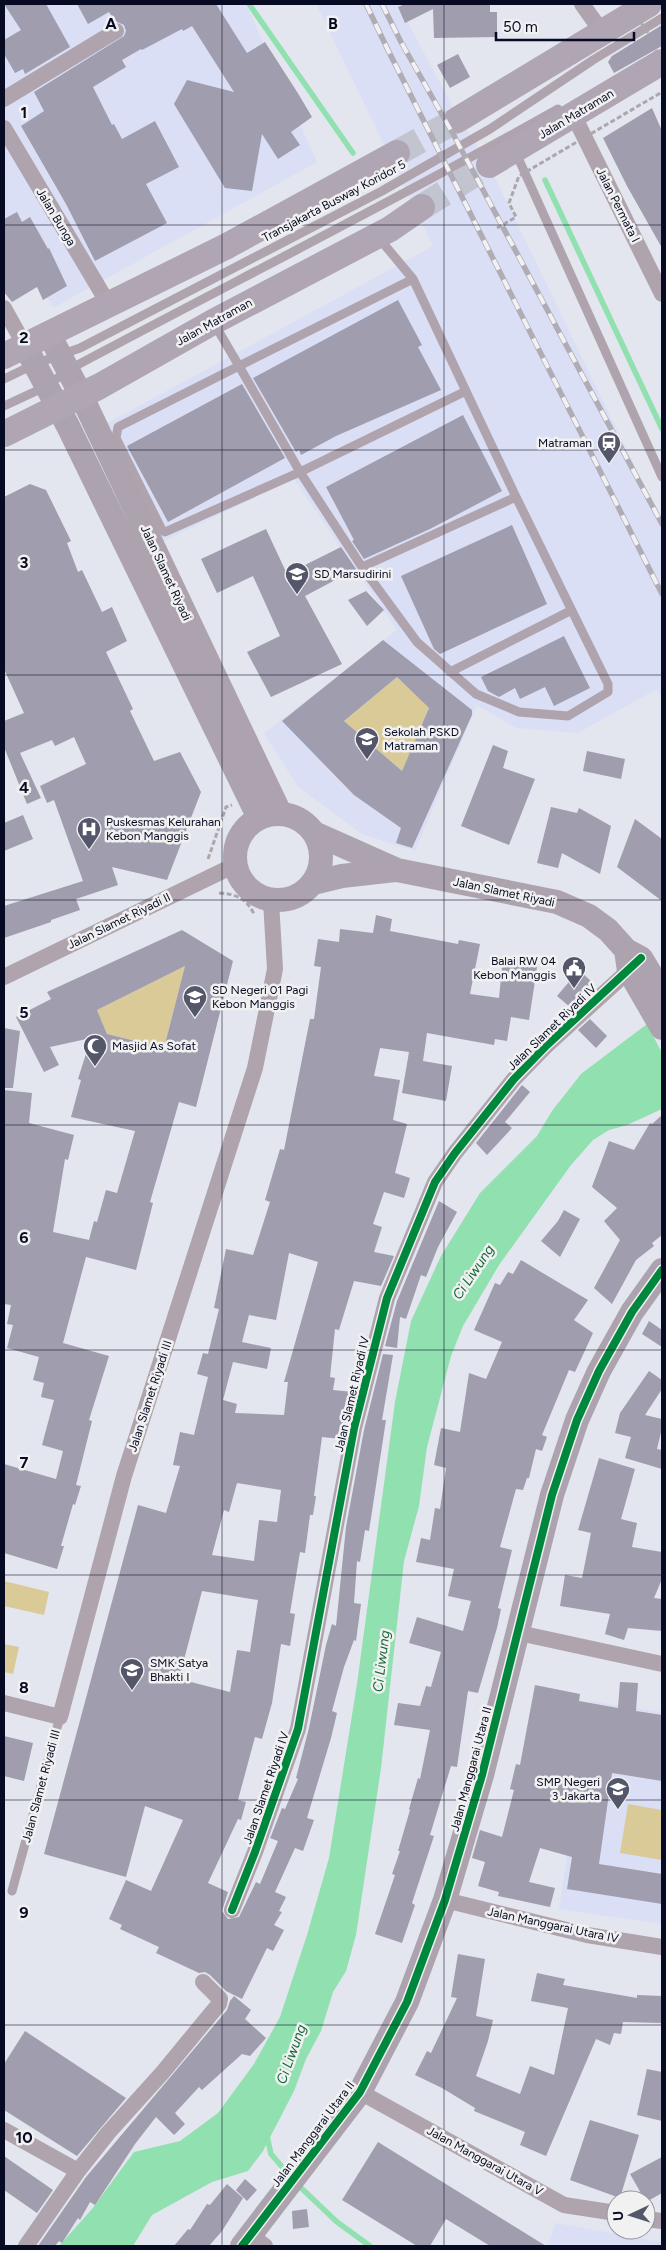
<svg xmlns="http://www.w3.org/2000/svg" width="666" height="2250" font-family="Figtree,sans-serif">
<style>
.built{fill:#dadff5}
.green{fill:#d9ca98}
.water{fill:#90e0b0}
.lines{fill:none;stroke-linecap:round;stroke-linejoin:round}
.stream{stroke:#90e0b0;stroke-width:5.5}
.building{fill:#9f9dae;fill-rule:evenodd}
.primary-tunnel{stroke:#c2c5d0;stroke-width:26;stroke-dasharray:26 13;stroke-linecap:butt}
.path{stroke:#ada6af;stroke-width:3;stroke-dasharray:5 2.5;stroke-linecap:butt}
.lane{stroke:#afa4ae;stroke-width:9}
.street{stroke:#afa4ae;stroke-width:16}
.secondary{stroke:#ada3ae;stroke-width:24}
.primary{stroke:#b0a5b2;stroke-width:26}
.rail-casing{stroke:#b0acb6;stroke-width:5.5}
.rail{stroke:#f1f1f1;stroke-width:4;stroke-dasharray:11;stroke-linecap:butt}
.path-bridge{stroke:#ada6af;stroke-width:3;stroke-dasharray:5 2.5;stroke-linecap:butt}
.cycleway-casing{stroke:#f1f1f1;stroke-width:11}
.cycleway{stroke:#00873e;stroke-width:8}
.grid{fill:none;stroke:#070a23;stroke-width:1;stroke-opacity:0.55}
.labels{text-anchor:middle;stroke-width:5;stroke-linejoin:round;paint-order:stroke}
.street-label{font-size:12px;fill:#070a23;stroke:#f1f1f1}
.poi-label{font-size:12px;fill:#070a23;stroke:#f1f1f1;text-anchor:start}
.water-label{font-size:14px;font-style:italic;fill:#156739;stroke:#f1f1f1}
.grid-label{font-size:16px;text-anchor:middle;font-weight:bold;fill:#070a23;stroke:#f1f1f1;stroke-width:5;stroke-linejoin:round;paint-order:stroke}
</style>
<rect width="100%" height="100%" fill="#e3e6ee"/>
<path class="built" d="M 4,4 L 246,4 L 317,162 L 53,308 L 4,214 Z
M 316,4 L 398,4 L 453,107 L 489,165 L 662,523 L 662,698 L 657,689 L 578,733 L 516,728 L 477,705 L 415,851 L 362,834 L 298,787 L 264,733 L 397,630 L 294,479 L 162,542 L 106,424 L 433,246 Z
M 590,1701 L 662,1712 L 662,1924 L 559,1909 Z
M 556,2223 L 662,2242 L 662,2246 L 547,2246 Z"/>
<path class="green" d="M 397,677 L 429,708 L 402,771 L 344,721 Z
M 185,966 L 164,1048 L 107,1034 L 97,1010 Z
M 4,1581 L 49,1592 L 44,1615 L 4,1606 Z
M 4,1644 L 19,1647 L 13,1674 L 4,1672 Z
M 628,1804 L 662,1810 L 662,1860 L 620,1853 Z"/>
<path class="water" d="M 647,1024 L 662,1053 L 662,1109 L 627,1125 L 609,1130 L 593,1140 L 571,1165 L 499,1265 L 463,1326 L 451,1356 L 427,1447 L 419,1506 L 404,1561 L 381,1768 L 356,1935 L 346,1971 L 333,1992 L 321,2031 L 306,2059 L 294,2091 L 263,2151 L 248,2171 L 212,2182 L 152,2215 L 133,2246 L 59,2246 L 92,2209 L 134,2152 L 180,2141 L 218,2113 L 254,2064 L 280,2017 L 307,1935 L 329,1858 L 357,1684 L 395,1402 L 411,1321 L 441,1256 L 480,1193 L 537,1136 L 552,1111 L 581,1074 Z"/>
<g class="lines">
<path class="stream" d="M 249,4 L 353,153
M 545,180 L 662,429
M 267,2136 L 271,2154 L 290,2176
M 296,2183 L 337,2222 L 370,2246"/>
</g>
<path class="building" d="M 4,4 L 46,4 L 70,47 L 25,74 L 23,69 L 15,73 L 4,54 L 4,40 L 21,30 Z
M 77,4 L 216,4 L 247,53 L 265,42 L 299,95 L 312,117 L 291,132 L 300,145 L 278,159 L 262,134 L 252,191 L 225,188 L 174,104 L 187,80 L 234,92 L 192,26 L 183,31 L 182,29 L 142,50 L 141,49 L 122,60 L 126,67 L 93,87 L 112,125 L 114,124 L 122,139 L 155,121 L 179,167 L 146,184 L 167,223 L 95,261 L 66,204 L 21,126 L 44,111 L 34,92 L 124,36 L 126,31 L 124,25 L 115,21 L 109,12 L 88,24 Z
M 405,4 L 490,4 L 490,12 L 497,12 L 497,37 L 434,38 L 433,9 L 405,23 L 398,7 Z
M 662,25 L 662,46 L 614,73 L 608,62 L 612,56 Z
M 458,54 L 470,77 L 450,88 L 437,65 Z
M 652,108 L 662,131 L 662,248 L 627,186 L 603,138 Z
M 17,212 L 22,222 L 30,217 L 48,249 L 49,248 L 67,286 L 43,300 L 37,287 L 12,302 L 4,292 L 4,219 Z
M 398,300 L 422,345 L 418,347 L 441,390 L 336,436 L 301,455 L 299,450 L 296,452 L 253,378 Z
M 242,384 L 285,458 L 168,522 L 127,446 Z
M 463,415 L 502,491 L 430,529 L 364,559 L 352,541 L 354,540 L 326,487 Z
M 30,484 L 46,490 L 71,541 L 67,543 L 78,572 L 82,570 L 102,612 L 112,607 L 127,641 L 106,652 L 133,709 L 130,711 L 154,761 L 180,752 L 201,792 L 167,880 L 112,867 L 118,885 L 76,899 L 80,910 L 51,920 L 51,922 L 4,938 L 4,906 L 83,881 L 54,800 L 47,803 L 40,786 L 86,764 L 74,737 L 55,746 L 52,740 L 20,753 L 41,798 L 27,804 L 4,747 L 4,721 L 24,713 L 4,669 L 4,497 Z
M 512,525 L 547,604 L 440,654 L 434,649 L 401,576 Z
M 266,529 L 287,574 L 341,547 L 356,569 L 305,596 L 342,664 L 271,697 L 247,652 L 280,636 L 253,576 L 217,593 L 201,559 Z
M 366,591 L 384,610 L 367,626 L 348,600 Z
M 564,636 L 590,688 L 554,706 L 545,687 L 520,699 L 515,688 L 499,697 L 488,691 L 481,677 Z
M 383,640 L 472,710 L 472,715 L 412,848 L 396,843 L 401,828 L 354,795 L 282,721 ZM 397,677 L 429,708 L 402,771 L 344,721 Z
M 493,745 L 508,751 L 503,768 L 535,779 L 509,845 L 461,826 Z
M 587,751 L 625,759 L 621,779 L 583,771 Z
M 551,807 L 577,813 L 579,808 L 611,826 L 600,874 L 562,853 L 558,868 L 537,863 Z
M 23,815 L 33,839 L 4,851 L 4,823 Z
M 635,819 L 662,839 L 662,901 L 617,867 Z
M 376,915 L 392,919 L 390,931 L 458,944 L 459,940 L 480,944 L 470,994 L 499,998 L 503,957 L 538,961 L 529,1020 L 511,1017 L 507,1041 L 495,1039 L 494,1045 L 427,1033 L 423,1061 L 452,1066 L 446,1101 L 402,1093 L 409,1052 L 380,1048 L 374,1076 L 400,1080 L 393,1120 L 407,1124 L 395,1173 L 410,1178 L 404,1198 L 384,1192 L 373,1224 L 382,1227 L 374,1252 L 394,1256 L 381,1286 L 354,1281 L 339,1330 L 335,1329 L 330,1377 L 335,1378 L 333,1390 L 353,1392 L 342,1439 L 322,1437 L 314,1496 L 316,1496 L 313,1515 L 310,1515 L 305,1553 L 300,1552 L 290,1613 L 295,1614 L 290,1646 L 281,1644 L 272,1703 L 262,1739 L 255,1737 L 238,1800 L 246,1802 L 241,1820 L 238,1819 L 208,1883 L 228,1892 L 222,1911 L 228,1919 L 239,1917 L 256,1882 L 260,1884 L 278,1841 L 270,1838 L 271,1836 L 282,1808 L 285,1809 L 298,1779 L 296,1778 L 309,1728 L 326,1645 L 332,1624 L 336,1626 L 346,1527 L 364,1430 L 383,1354 L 393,1355 L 382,1420 L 386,1420 L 369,1531 L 365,1530 L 360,1562 L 357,1561 L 354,1603 L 361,1604 L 358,1626 L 356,1641 L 354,1640 L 344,1667 L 332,1711 L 337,1713 L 331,1738 L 307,1818 L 314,1820 L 303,1851 L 295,1848 L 275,1892 L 286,1897 L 279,1911 L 282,1912 L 274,1925 L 284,1930 L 273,1951 L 267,1948 L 242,1999 L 226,1991 L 210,1975 L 205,1972 L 199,1973 L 156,1953 L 159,1947 L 120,1929 L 122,1925 L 109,1919 L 126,1880 L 151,1891 L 183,1820 L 145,1806 L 126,1877 L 44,1854 L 138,1505 L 166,1513 L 180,1466 L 173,1465 L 180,1432 L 194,1435 L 208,1377 L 197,1374 L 203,1353 L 208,1354 L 219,1309 L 214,1308 L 226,1249 L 253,1255 L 270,1202 L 265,1200 L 280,1149 L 284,1150 L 310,1019 L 314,1019 L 321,967 L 314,966 L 318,939 L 339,942 L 340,929 L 373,933 ZM 289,1253 L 318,1262 L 284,1382 L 288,1382 L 284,1415 L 235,1413 L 237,1404 L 223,1400 L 233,1362 L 267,1369 L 271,1348 L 242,1342 L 249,1315 L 276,1320 ZM 237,1483 L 281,1490 L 277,1522 L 259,1520 L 254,1561 L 212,1555 L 224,1510 L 229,1512 ZM 202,1591 L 258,1600 L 250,1652 L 237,1650 L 230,1692 L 179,1679 Z
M 182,930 L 233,961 L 196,1107 L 179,1102 L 150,1202 L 153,1203 L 136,1270 L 86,1257 L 63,1343 L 109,1356 L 89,1420 L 92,1421 L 76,1485 L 81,1486 L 75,1505 L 73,1504 L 61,1546 L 64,1546 L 57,1569 L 4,1553 L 4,1464 L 56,1479 L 63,1451 L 42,1445 L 54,1400 L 41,1397 L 44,1383 L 33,1380 L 39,1357 L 7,1348 L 13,1325 L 7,1324 L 11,1305 L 4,1304 L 4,1090 L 32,1093 L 29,1123 L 74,1135 L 68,1160 L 65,1159 L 53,1232 L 89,1240 L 94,1221 L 97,1222 L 106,1190 L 117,1193 L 135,1131 L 71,1117 L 81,1080 L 78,1079 L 91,1038 L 50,1047 L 59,1065 L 44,1072 L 16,1017 L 51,999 L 47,992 ZM 185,966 L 164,1048 L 107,1034 L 97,1010 Z
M 579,970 L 592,982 L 570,1007 L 557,996 Z
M 590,1019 L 607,1036 L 596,1048 L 578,1030 Z
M 4,1028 L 20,1031 L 13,1088 L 4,1088 Z
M 522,1085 L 530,1092 L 505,1122 L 512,1128 L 487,1155 L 476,1143 Z
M 662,1115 L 662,1235 L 652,1243 L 654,1246 L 636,1260 L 612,1304 L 594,1288 L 620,1240 L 604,1221 L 617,1208 L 592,1187 L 593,1184 L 609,1141 L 634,1150 L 650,1123 L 652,1124 Z
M 439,1201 L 457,1212 L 438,1247 L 426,1277 L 421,1275 L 406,1319 L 400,1317 L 397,1348 L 385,1346 L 397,1301 Z
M 564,1210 L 580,1219 L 560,1257 L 541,1241 L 558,1221 Z
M 521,1260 L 588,1300 L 574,1320 L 593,1333 L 575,1372 L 569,1370 L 542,1435 L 547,1437 L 542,1451 L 536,1449 L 529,1478 L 527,1478 L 523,1490 L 516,1489 L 500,1547 L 512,1550 L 498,1608 L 501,1609 L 497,1628 L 478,1693 L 468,1691 L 457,1767 L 451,1766 L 430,1835 L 434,1836 L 412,1903 L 415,1905 L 402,1943 L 375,1934 L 395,1875 L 392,1874 L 400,1851 L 398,1851 L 410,1810 L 409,1809 L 418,1778 L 420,1779 L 430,1730 L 394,1725 L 398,1703 L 420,1706 L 426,1686 L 431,1687 L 441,1652 L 409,1643 L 417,1617 L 463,1631 L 471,1601 L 448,1596 L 454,1569 L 416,1562 L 421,1538 L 430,1540 L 435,1508 L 440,1509 L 446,1468 L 434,1465 L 441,1428 L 460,1432 L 469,1373 L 486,1379 L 502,1342 L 474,1330 L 495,1283 L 500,1285 L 508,1272 L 513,1274 Z
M 649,1321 L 662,1330 L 662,1347 L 642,1334 Z
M 649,1371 L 662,1380 L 662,1389 L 645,1415 L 662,1419 L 662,1428 L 657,1449 L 662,1450 L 662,1469 L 625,1458 L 631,1437 L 615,1433 L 620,1413 Z
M 599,1458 L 635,1469 L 621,1519 L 637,1523 L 632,1547 L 662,1552 L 662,1579 L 654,1598 L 662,1599 L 662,1631 L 628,1628 L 624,1640 L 605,1634 L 610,1614 L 560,1606 L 565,1575 L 582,1578 L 591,1533 L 578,1530 Z
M 620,1682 L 638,1683 L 636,1711 L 662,1715 L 662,1781 L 612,1773 L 599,1864 L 662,1874 L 662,1904 L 567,1889 L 572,1857 L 540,1848 L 529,1882 L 555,1888 L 550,1907 L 498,1896 L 499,1892 L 478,1886 L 485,1862 L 472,1858 L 480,1830 L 502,1837 L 514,1790 L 510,1789 L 516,1764 L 520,1765 L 535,1685 L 580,1694 L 579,1701 L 618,1708 Z
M 4,1736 L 33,1743 L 24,1781 L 4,1776 Z
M 458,1954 L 485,1959 L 476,2016 L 493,2020 L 488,2041 L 476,2076 L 520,2094 L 530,2066 L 554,2075 L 568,2008 L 531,2001 L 537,1973 L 565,1979 L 563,1985 L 637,1998 L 637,1995 L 662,1996 L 662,2023 L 623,2022 L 621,2034 L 614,2033 L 610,2045 L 596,2039 L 546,2156 L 520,2145 L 525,2132 L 474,2111 L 475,2108 L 442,2088 L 415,2075 L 427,2051 L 431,2053 L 457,1998 L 451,1997 Z
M 234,1996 L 251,2010 L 245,2019 L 266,2038 L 250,2056 L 242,2054 L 202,2090 L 199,2087 L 175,2113 L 185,2124 L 174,2135 L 156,2117 L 135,2144 L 95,2205 L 90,2202 L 80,2220 L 78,2218 L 62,2243 L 59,2241 L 55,2246 L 38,2246 L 86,2177 L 227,2010 L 230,2001 Z
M 25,2031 L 126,2098 L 77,2156 L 4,2110 L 4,2064 Z
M 647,2069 L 662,2072 L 662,2121 L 637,2115 Z
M 590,2120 L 639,2135 L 620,2198 L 570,2180 Z
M 378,2142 L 546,2246 L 490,2246 L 446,2219 L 430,2246 L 417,2246 L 342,2200 Z
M 4,2156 L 53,2190 L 37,2213 L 4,2190 Z
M 662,2157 L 662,2193 L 646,2202 L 630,2174 Z
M 245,2179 L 257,2190 L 247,2201 L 236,2190 Z
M 227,2184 L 243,2198 L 222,2231 L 209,2246 L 174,2246 L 188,2229 L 190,2230 L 207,2204 L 210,2205 Z
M 307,2209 L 309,2227 L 293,2229 L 292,2211 Z"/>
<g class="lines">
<path class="primary-tunnel" d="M 397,153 L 457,120
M 422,207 L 489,165"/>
<path class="path" d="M 208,859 L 226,807 L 232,805
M 219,893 C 236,894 246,898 254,914"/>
<path class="lane" d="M 515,151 L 662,477
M 378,237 L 413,279 L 516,497 L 608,684 L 608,692 L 568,716 L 519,712 L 476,694 L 417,642 L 362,567 L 300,472 L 466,391
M 215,325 L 239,366 L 413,279
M 239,366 L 300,472 L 165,532 L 162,530 L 116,438 L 118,427 Z
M 4,379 L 35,364 L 80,348 L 382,191 L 490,129 L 593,60 L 662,18
M 4,406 L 47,386 L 68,370 C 231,283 397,200 558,109
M 362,567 L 516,497
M 450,672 L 570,611
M 12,1891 L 60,1717"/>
<path class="street" d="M 582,4 L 602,32
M 4,99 L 116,31
M 574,116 L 662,294
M 4,128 L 109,305
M 4,308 L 25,346
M 4,977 L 235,865
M 519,1633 L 662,1664
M 4,1703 L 60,1717 L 124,1476 L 255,1068 L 275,969 L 271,901
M 445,1900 L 587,1935 L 662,1947
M 232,1910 L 255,1852 L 298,1729 L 354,1428 L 387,1298 L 435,1182 L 455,1153 L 514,1079 L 547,1045 L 635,965
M 360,2092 L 564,2205 L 616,2213
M 4,2130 L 78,2171 L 26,2246
M 78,2171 L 108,2133 L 163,2072 L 219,2004 L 220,1999 L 203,1982
M 646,2219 L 662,2221
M 251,2235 L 265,2246"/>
<path class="secondary" d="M 49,334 L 81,395 L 280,813
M 25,346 L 68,426 L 259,818
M235 857a43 43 0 1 1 86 0a43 43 0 1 1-86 0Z
M 314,833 L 397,870 L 557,902 L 589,916 L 608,930 L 626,950 L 641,958 L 662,993
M 313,883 L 342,876 L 395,870
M 626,950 L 629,971 L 662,1028
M 242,2246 L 360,2092 L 407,2002 L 445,1900 L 482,1775 L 552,1495 L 577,1420 L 599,1371 L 632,1312 L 662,1270"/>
<path class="primary" d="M 457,120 L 649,4
M 489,165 L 662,62
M 4,356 L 227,246 L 397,153
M 4,434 L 100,386 L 213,322 L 390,229 L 422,207"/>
<g class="rail-casing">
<path id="rail" d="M 366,4 L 387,48 L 662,594
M 382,4 L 401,42 L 453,134 L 662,524"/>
</g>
<use href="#rail" class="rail"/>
<path class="path-bridge" d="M 629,5 L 648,33
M 656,50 L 662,60
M 497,228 L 516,217 L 509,203 L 519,176 L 662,92"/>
<g class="cycleway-casing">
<path id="cycleway" d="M 232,1910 L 255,1852 L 298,1729 L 354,1428 L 387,1298 L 435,1182 L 455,1153 L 514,1079 L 547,1045 L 641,958
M 242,2246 L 360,2092 L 407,2002 L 445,1900 L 482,1775 L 552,1495 L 577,1420 L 599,1371 L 632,1312 L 662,1270"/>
</g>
<use href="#cycleway" class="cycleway"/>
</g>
<path class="grid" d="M 222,4 L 222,2246M 444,4 L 444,2246M 4,225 L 662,225M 4,450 L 662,450M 4,675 L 662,675M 4,900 L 662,900M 4,1125 L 662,1125M 4,1350 L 662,1350M 4,1575 L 662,1575M 4,1800 L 662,1800M 4,2025 L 662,2025"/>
<defs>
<g id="station-pin" transform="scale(1.25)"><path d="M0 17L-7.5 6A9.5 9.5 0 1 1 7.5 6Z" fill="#54576a" stroke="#f1f1f1"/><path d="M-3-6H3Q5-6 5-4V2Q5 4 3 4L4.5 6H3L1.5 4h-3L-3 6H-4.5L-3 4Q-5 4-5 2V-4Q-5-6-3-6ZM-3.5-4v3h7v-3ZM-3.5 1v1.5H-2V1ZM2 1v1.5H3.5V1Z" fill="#fff"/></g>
<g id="school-pin" transform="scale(1.25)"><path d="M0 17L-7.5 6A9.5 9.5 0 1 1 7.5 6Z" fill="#54576a" stroke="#f1f1f1"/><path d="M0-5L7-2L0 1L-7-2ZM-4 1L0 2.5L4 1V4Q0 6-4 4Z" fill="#fff"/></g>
<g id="hospital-pin" transform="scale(1.25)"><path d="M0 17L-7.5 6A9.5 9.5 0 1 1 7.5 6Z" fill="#54576a" stroke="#f1f1f1"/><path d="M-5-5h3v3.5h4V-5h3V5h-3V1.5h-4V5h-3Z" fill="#fff"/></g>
<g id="civic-pin" transform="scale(1.25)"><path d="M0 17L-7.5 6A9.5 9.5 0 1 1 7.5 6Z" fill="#54576a" stroke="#f1f1f1"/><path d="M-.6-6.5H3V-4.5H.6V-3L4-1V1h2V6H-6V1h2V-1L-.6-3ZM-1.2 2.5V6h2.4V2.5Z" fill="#fff"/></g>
<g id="mosque-pin" transform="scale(1.25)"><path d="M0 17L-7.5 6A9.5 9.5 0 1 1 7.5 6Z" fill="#54576a" stroke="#f1f1f1"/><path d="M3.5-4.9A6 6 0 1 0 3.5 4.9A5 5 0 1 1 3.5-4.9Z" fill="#fff"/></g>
</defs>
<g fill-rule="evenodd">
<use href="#station-pin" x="609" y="443"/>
<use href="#school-pin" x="297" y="574"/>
<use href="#school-pin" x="367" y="739"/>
<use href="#hospital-pin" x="89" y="829"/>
<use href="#civic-pin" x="574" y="968"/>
<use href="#school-pin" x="195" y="997"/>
<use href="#mosque-pin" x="95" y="1046"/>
<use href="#school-pin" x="132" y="1670"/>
<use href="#school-pin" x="618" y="1789"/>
</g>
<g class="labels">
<g class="street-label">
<text transform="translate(576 114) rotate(-31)" y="4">Jalan Matraman</text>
<text transform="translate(334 201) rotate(-28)" y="4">Transjakarta Busway Koridor 5</text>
<text transform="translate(618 205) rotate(63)" y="4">Jalan Permata I</text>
<text transform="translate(56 217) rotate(59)" y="4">Jalan Bunga</text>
<text transform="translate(214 322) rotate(-29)" y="4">Jalan Matraman</text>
<text transform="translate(166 573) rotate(65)" y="4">Jalan Slamet Riyadi</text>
<text transform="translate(504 892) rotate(12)" y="4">Jalan Slamet Riyadi</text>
<text transform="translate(119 921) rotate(-26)" y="4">Jalan Slamet Riyadi II</text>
<text transform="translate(552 1027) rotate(-44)" y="4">Jalan Slamet Riyadi IV</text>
<text transform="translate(352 1394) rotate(-77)" y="4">Jalan Slamet Riyadi IV</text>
<text transform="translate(150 1396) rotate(-72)" y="4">Jalan Slamet Riyadi III</text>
<text transform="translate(471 1769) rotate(-75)" y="4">Jalan Manggarai Utara II</text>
<text transform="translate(41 1786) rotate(-75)" y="4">Jalan Slamet Riyadi III</text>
<text transform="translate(266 1788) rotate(-71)" y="4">Jalan Slamet Riyadi IV</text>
<text transform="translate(553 1925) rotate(12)" y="4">Jalan Manggarai Utara IV</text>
<text transform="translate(313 2134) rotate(-53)" y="4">Jalan Manggarai Utara II</text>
<text transform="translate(485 2161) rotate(29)" y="4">Jalan Manggarai Utara V</text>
</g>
<g class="poi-label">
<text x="592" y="447" text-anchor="end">Matraman</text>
<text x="314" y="578">SD Marsudirini</text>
<text x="384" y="736">Sekolah PSKD<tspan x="384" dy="14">Matraman</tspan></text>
<text x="106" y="826">Puskesmas Kelurahan<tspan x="106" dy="14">Kebon Manggis</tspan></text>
<text x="556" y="965" text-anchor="end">Balai RW 04<tspan x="556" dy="14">Kebon Manggis</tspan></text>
<text x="212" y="994">SD Negeri 01 Pagi<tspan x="212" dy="14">Kebon Manggis</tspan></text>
<text x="112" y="1050">Masjid As Sofat</text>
<text x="150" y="1667">SMK Satya<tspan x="150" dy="14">Bhakti I</tspan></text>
<text x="600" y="1786" text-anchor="end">SMP Negeri<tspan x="600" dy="14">3 Jakarta</tspan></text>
</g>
<g class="water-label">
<text transform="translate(473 1272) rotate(-56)" y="5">Ci Liwung</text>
<text transform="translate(381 1661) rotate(-83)" y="5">Ci Liwung</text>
<text transform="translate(291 2054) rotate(-70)" y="5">Ci Liwung</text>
</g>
</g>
<g class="grid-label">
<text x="111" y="29">A</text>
<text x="333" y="29">B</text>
<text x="24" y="118">1</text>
<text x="24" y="343">2</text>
<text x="24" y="568">3</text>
<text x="24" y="793">4</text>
<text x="24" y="1018">5</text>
<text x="24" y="1243">6</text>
<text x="24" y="1468">7</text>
<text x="24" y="1693">8</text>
<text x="24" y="1918">9</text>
<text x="24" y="2143">10</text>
</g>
<rect width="666" height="2250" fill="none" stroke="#070a23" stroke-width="10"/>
<g transform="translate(631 2215) rotate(266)"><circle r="24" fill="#f1f1f1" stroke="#93959f"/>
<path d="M0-4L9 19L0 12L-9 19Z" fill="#54576a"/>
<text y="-8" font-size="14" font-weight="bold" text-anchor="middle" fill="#070a23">U</text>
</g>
<path d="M496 32v8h138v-8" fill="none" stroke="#070a23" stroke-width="2.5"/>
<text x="503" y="32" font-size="15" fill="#070a23" stroke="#f1f1f1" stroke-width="4" paint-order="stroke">50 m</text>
</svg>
